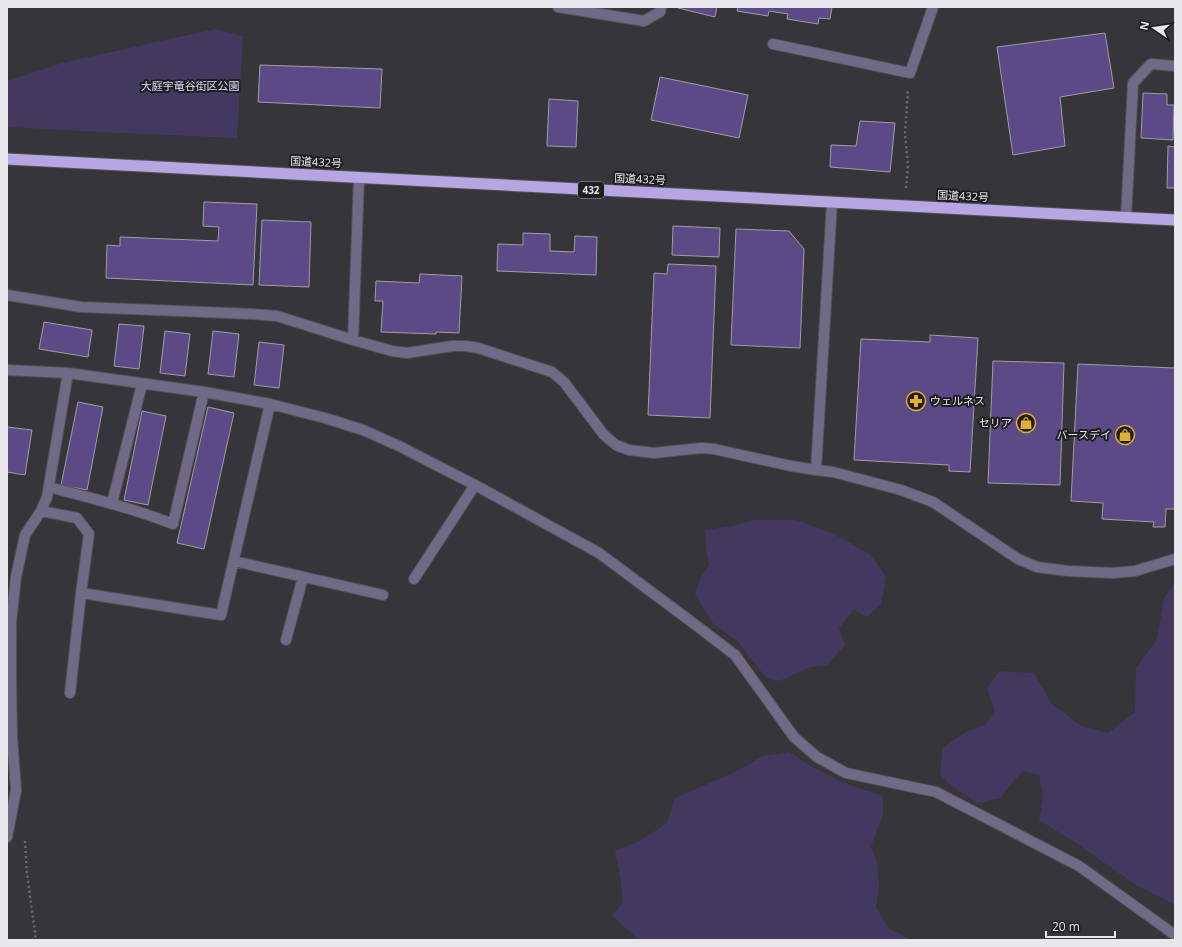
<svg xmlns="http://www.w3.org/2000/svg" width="1182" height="947" font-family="'Open Sans','Noto Sans JP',sans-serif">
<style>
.green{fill:#433960}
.building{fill:#5b4a86;stroke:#9f9ea4}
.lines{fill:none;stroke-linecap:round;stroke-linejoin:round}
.service-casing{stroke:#525156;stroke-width:12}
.minor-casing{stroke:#525156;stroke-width:12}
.trunk-casing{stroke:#525156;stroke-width:13}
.path{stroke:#6e6d71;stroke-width:2.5;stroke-dasharray:2 3;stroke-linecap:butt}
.service{stroke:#716a86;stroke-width:10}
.minor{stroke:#716a86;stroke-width:10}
.trunk{stroke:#b6a6e4;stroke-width:11}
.labels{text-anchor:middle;stroke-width:4;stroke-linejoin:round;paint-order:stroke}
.shield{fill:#1e1d20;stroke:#abaaae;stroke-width:1}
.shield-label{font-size:10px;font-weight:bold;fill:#e8e7eb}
.park-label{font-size:11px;fill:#e1d9fe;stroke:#1e1d20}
.street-label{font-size:11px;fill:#e8e7eb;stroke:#1e1d20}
.poi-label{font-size:11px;fill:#e8e7eb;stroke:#1e1d20;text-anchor:end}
</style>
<rect width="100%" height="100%" fill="#36353a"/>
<path class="green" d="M 215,29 L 243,36 L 237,138 L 102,132 L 7,127 L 7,81 L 62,63 Z
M 755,520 L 796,520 L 832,533 L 870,554 L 886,577 L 881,604 L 867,617 L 854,609 L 839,628 L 845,645 L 827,665 L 811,667 L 779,681 L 766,677 L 749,657 L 738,641 L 714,625 L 700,603 L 695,594 L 702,575 L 709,565 L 706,551 L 705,530 L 732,526 Z
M 1175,583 L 1175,905 L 1136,885 L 1076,843 L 1039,820 L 1043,797 L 1039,775 L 1023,771 L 1011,784 L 1000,798 L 977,803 L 949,784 L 940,774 L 943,747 L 966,732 L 986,724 L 995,710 L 987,689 L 999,671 L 1034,673 L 1051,703 L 1081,726 L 1108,733 L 1135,712 L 1136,668 L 1157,639 L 1164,598 Z
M 789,752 L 813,767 L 841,782 L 883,796 L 883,815 L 871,846 L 877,863 L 879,886 L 876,908 L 890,929 L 912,940 L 639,940 L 612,916 L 623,902 L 621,882 L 615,851 L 640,841 L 667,823 L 675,798 L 733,773 L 763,756 Z"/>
<path class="building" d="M 678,7 L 717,7 L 715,17 L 678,8 Z
M 738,7 L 832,7 L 830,19 L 819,18 L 818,24 L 787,19 L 788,14 L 769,11 L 768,16 L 737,11 Z
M 1105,33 L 1114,88 L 1060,97 L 1065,146 L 1013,155 L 997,47 Z
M 260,65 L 382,69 L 380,108 L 258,102 Z
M 660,77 L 748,95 L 739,138 L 651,120 Z
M 1143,93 L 1167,94 L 1167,105 L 1174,105 L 1173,140 L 1141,138 Z
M 549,99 L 578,101 L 576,147 L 547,146 Z
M 860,121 L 895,123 L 890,172 L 830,167 L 831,145 L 856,146 Z
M 1168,146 L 1175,147 L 1175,188 L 1167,188 Z
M 204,202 L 257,204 L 253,285 L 106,278 L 107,245 L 120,246 L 120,237 L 218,241 L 219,227 L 203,226 Z
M 262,220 L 311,222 L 309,287 L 259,285 Z
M 673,226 L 720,228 L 719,257 L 672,255 Z
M 736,229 L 789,231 L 804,249 L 800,348 L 731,345 Z
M 523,233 L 550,234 L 550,251 L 574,252 L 575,236 L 597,237 L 596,275 L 497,271 L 498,244 L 523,245 Z
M 668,264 L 716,266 L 710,418 L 648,415 L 654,273 L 667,274 Z
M 420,274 L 462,276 L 459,333 L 436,332 L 436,334 L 381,332 L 383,301 L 375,301 L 376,281 L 419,283 Z
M 44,322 L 92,330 L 88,357 L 39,349 Z
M 119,324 L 144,326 L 139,369 L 114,366 Z
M 165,331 L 190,334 L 185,376 L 160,373 Z
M 213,331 L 239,334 L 234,377 L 208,374 Z
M 930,335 L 978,338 L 970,472 L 949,471 L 949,465 L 854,460 L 861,339 L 930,342 Z
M 259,342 L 284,345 L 279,388 L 254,385 Z
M 993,361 L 1064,363 L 1060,485 L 988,483 Z
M 1078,364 L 1175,368 L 1175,509 L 1166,509 L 1165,527 L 1153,527 L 1154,522 L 1102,519 L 1103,503 L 1071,501 Z
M 78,402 L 103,407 L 87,490 L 61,485 Z
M 208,407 L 234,413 L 204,549 L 177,543 Z
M 142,411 L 166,416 L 148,505 L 124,500 Z
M 7,427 L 32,430 L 25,475 L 7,472 Z"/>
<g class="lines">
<g class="service-casing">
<path id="service" d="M 414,579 L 475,485"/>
</g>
<g class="minor-casing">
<path id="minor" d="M 558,7 L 644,21 L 660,12 L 661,7
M 773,44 L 910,73 L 933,7
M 832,202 L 816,470 L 833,472 L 901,490 L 933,502 L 1018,559 L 1037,567 L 1068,571 L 1113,573 L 1135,571 L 1175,559
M 1126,218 L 1133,83 L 1151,64 L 1175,66
M 7,295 L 81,307 L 252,314 L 277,316 L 353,340 L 392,351 L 407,353 L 452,346 L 466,346 L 478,348 L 552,372 L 564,382 L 604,435 L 616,445 L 629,450 L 654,453 L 701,448 L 714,449 L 791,466 L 816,470
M 353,340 L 359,178
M 7,370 L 68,373 L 204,392 L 270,404 L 325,418 L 363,430 L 399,446 L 475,485 L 599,553 L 689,620 L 735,655 L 794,737 L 817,757 L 846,773 L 936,792 L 1079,866 L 1175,935
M 49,487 C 91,498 132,508 173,524 L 204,392
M 112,503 L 142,384
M 41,511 L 77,518 L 89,534 L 81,593
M 234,561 L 383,595
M 286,640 L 303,577
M 70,693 L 81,593 L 221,615 L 270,404
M 7,837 L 16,790 L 12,738 L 11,679 L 11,622 L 16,577 L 25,535 L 41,511 L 47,497 L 68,373"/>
</g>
<g class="trunk-casing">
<path id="trunk" d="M 7,159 L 1175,220"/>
</g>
<path class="path" d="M 906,188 L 908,165 L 905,134 L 908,90
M 25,841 L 27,874 L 36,940"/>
<use href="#service" class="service"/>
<use href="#minor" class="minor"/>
<use href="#trunk" class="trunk"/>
</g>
<defs>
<g id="pharmacy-ring" transform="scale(1)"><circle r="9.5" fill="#1e1d20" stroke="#e1af34" stroke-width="1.5"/><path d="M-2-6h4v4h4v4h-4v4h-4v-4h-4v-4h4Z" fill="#e1af34"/></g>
<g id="shop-ring" transform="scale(1)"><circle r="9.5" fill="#1e1d20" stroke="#e1af34" stroke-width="1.5"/><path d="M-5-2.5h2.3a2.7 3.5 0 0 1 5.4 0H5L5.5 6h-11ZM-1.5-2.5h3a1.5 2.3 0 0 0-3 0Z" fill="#e1af34"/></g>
</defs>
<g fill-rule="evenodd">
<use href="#pharmacy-ring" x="916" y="401"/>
<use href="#shop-ring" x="1026" y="423"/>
<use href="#shop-ring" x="1125" y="435"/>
</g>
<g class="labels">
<rect class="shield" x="578" y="182" width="26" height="16" rx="3"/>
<g class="shield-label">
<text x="591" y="194">432</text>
</g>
<g class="park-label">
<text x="190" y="90">大庭宇竜谷街区公園</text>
</g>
<g class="street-label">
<text transform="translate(316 162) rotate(3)" y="4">国道432号</text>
<text transform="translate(640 179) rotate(3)" y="4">国道432号</text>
<text transform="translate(963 196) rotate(3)" y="4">国道432号</text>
</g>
<g class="poi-label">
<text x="930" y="405" text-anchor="start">ウェルネス</text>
<text x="1012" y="427">セリア</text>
<text x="1111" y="439">バースデイ</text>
</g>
</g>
<rect width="1182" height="947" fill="none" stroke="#e8e7eb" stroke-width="16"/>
<g transform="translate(1154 28) rotate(283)" stroke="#1e1d20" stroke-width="3" paint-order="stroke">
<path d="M0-3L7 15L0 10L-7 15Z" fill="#e8e7eb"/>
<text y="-6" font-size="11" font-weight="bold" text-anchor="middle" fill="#e8e7eb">N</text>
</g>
<path d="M1046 931v6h69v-6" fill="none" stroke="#e8e7eb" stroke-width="2"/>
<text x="1052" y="931" font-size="12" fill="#e8e7eb" stroke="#1e1d20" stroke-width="3" paint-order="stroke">20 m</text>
</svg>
